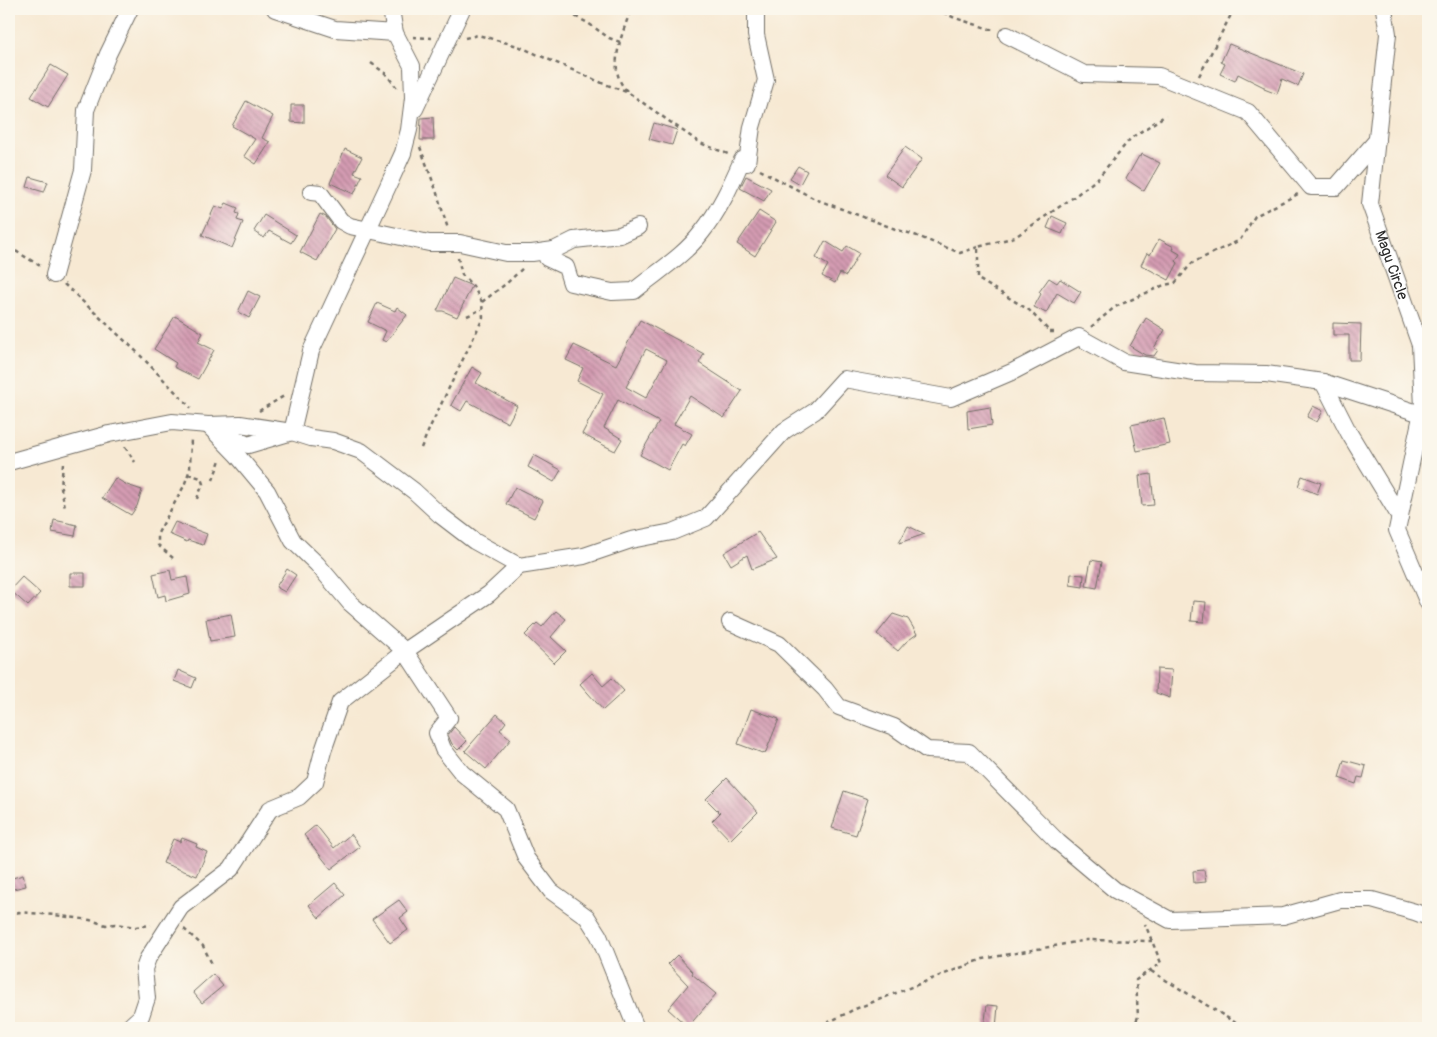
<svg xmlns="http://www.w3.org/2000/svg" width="1437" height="1037" font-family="Pangolin,sans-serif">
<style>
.building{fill:url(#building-back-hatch);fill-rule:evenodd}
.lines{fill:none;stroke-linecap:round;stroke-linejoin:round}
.minor-casing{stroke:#726e66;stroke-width:18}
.path{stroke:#726e66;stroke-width:2.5;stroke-dasharray:4 4;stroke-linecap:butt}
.minor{stroke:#fff;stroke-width:16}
.labels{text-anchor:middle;stroke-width:5;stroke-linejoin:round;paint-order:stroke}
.street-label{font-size:15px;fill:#2b2b2b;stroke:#fbf7ec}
</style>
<defs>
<pattern id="building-back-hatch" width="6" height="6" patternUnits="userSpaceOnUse" patternTransform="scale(1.25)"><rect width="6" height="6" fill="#d49bb2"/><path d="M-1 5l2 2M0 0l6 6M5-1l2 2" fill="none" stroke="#ac7f91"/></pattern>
</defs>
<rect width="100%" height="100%" fill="#fbf7ec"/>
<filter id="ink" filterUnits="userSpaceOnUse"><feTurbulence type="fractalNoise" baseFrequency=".02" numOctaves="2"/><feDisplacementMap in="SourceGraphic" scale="10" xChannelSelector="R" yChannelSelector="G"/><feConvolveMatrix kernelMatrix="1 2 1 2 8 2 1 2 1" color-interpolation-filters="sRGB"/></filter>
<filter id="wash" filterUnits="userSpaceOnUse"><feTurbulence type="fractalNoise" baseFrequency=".0096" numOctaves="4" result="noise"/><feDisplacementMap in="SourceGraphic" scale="20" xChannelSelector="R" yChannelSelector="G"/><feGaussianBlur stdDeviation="1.12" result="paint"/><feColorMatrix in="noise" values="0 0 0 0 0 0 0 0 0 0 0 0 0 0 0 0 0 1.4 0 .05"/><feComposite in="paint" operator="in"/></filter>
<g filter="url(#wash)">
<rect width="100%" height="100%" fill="#f7e9d3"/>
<g id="blocks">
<path class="building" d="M 1229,44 L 1303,74 L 1298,86 L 1282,79 L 1277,94 L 1264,89 L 1264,87 L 1238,74 L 1235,81 L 1220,74 L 1225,64 L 1221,62 Z
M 51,65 L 68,75 L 48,107 L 31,97 Z
M 246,101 L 273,116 L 262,138 L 270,142 L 256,164 L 244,156 L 255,139 L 232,126 Z
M 291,105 L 304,105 L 304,123 L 291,122 Z
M 433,117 L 434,140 L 420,140 L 421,118 Z
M 654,123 L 677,130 L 672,145 L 649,139 Z
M 905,147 L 922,159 L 902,187 L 885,175 Z
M 345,149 L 362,157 L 354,173 L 362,176 L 354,194 L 330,183 Z
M 1142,154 L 1160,163 L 1144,191 L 1126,179 L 1139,156 L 1141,157 Z
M 798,166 L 807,171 L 800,184 L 790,178 Z
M 746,176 L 771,189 L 764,201 L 740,188 Z
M 30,177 L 48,182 L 44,192 L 27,187 Z
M 226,203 L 238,208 L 236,213 L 239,214 L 237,220 L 243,222 L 232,248 L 202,235 L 215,206 L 223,209 Z
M 759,211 L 776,222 L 755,256 L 737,244 Z
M 320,214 L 326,217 L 335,229 L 317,261 L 300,252 Z
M 264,215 L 296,235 L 291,243 L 269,231 L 264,238 L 254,231 Z
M 1052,216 L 1067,223 L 1062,234 L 1047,228 Z
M 1159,239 L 1174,247 L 1173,250 L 1180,254 L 1176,261 L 1178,263 L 1169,280 L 1141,265 L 1147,253 L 1150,255 Z
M 825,241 L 843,252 L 847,246 L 859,253 L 846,276 L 840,273 L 835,283 L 822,276 L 828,265 L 816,258 Z
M 453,278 L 472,286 L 457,317 L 443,311 L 437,311 Z
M 1049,278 L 1057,283 L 1060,279 L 1081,292 L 1074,303 L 1057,293 L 1046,313 L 1034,307 L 1041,294 L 1039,292 Z
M 248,291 L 260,297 L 249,318 L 238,312 Z
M 377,303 L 395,311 L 397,307 L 407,315 L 386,342 L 382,340 L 386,331 L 368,322 Z
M 175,316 L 203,333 L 198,342 L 214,350 L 198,379 L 174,367 L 176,363 L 154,349 Z
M 1146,318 L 1165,330 L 1154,348 L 1158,350 L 1154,356 L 1145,355 L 1130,346 Z
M 640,320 L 704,354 L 699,363 L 742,391 L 724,418 L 690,396 L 674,424 L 692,434 L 685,446 L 682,444 L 668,470 L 640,455 L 659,422 L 618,400 L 604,428 L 622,439 L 615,451 L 582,434 L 603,394 L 577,381 L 583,368 L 566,360 L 574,345 L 616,365 ZM 646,349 L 667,360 L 646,398 L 626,387 Z
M 1333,323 L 1361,324 L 1360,360 L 1349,360 L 1349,335 L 1333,335 Z
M 472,367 L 482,373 L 476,383 L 517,406 L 508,423 L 467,401 L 461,411 L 451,405 Z
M 1313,406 L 1323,411 L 1317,422 L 1307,417 Z
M 990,407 L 992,425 L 968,429 L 967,411 Z
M 1164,418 L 1170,444 L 1137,451 L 1131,425 Z
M 534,455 L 561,470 L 554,482 L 528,467 Z
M 1151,474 L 1154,505 L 1142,506 L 1139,476 Z
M 1302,476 L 1321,483 L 1317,494 L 1298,486 Z
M 115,478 L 127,485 L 142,490 L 137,506 L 131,515 L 102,498 Z
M 515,487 L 543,501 L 534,518 L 506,504 Z
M 54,520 L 77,525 L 75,536 L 52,532 Z
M 175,522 L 207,534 L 203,545 L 188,540 L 187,542 L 169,534 Z
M 908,526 L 925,534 L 899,543 Z
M 758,532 L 777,559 L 752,569 L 747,555 L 731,565 L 724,553 Z
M 1091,560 L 1102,562 L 1097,588 L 1086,586 Z
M 287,569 L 296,575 L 285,592 L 276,587 Z
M 170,570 L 172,580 L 187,577 L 190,594 L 166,601 L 165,595 L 158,597 L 153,574 Z
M 70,573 L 85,573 L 85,586 L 70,586 Z
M 1071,574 L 1084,575 L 1083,587 L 1070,585 Z
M 22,577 L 40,593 L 28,606 L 10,590 Z
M 1193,601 L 1206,602 L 1204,622 L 1191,621 Z
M 556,611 L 566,619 L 551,637 L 566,651 L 554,663 L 525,635 L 537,623 L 542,627 Z
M 231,614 L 235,637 L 210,641 L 206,619 Z
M 893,614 L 908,619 L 917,634 L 906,642 L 898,651 L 877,634 Z
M 1157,669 L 1172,670 L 1170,698 L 1156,693 Z
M 178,670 L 196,678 L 192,688 L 174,681 Z
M 592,673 L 603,686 L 612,678 L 624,691 L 603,710 L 580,684 Z
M 751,709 L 779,719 L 765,754 L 738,744 Z
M 497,714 L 506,722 L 500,730 L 511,739 L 486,769 L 465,751 Z
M 454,727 L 467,741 L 458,750 L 452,744 L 448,735 Z
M 1344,760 L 1366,766 L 1363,778 L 1358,777 L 1356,784 L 1339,778 Z
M 727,778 L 758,812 L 730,840 L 712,821 L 720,813 L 706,799 Z
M 844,791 L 868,799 L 856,835 L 832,828 Z
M 316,825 L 334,848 L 351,834 L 360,847 L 331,869 L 304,835 Z
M 182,838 L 197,844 L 196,847 L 207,852 L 197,876 L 163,863 L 173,839 L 180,842 Z
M 1204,870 L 1206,882 L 1194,883 L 1193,871 Z
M 23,875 L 26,886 L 9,890 L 9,879 Z
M 335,883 L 345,895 L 319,918 L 309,905 Z
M 399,900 L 408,912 L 400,918 L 408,930 L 390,943 L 372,919 Z
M 677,955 L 693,972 L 692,974 L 716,994 L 688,1027 L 668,1009 L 688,985 L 668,964 Z
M 213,974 L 223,986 L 202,1003 L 193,992 Z
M 987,1005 L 998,1006 L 996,1028 L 984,1028 Z"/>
</g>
</g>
<g filter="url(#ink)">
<use href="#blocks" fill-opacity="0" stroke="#726e66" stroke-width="1"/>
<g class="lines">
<g class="minor-casing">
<g id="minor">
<path d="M 275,9 L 335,29 L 395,33"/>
<path id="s1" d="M 1384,9 L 1388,34 L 1370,204 L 1420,345 L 1423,407 L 1397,530 L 1428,603"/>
<path d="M 1007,35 L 1084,74 L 1159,76 L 1248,112 L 1311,187 L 1336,187 L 1377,140"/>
<path d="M 415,109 L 462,9"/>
<path d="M 747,163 L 752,127 L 766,80 L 756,35 L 756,9"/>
<path d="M 311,192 L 320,193 L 341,221 L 350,226 L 429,243 L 460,243 L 506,253 L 532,253 L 554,250 L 547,258 L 566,267 L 571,283 L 612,292 L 634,291 C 657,272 684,256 702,232 C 719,211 731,185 742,160"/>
<path d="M 554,250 L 574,240 L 620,235 L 638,227"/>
<path d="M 54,275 L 83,170 L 86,110 L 108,54 L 130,9"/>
<path d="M 1323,382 L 1421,414"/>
<path d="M 208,425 L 237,455 L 267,491 L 293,541 L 317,564 L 350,603 L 405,651 L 449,718 L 437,733 L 443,749 L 462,773 L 506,809 L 526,858 L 551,891 L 587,917 L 599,936 L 636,1028"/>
<path d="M 219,430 L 248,445 L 292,432 L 311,351 L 388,186 L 403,153 L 409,130 L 413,98 L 412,66 L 395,33 L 391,9"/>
<path d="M 9,462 L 109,434 L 172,422 L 208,425 L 240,424 L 292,432 L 311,438 L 333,441 L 361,451 L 414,491 L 440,515 L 474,541 L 519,566 L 584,556 L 631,540 L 672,532 L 706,518 L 784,431 L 815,411 L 844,379 L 951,398 L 1014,371 L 1079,337 L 1124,362 L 1195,373 L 1266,374 L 1323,382 L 1349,433 L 1400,517"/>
<path d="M 730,622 L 779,644 L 825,689 L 839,707 L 894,727 L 927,750 L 969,752 L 1058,842 L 1115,890 L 1170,920 L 1283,916 L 1340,900 L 1372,900 L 1415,912 L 1428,917"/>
<path d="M 128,1028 L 141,1016 L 147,998 L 144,969 L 148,958 L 181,907 L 231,869 L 270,809 L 299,797 L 315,782 L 323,751 L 340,702 L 405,651 L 489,594 L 519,566"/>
</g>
</g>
<path class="path" d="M 561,9 L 588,23 L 609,38 L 620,42
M 936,9 L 955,18 L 993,30
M 413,37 L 432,38
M 465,38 L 478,35 L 518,46 L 602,83 L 629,93 L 700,143 L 728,154
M 371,63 L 385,73 L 397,88
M 1199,76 L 1234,9
M 627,91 C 606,70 622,35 630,12
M 420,147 L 436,190 L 448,229
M 760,170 L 815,199 L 898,230 L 912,234 L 960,253 L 978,247
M 9,247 L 42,267
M 64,284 L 138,353 L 191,408
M 482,302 L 507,283 L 524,267
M 467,316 L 482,309
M 1091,327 L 1115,307 L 1164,285 L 1175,283 L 1192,263 L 1240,240 L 1255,216 L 1298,194
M 1054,332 L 1050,332 L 1029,310 L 978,279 L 978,247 L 1015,237 L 1071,199 L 1097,179 L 1131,138 L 1166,115
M 259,411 L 284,396
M 125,447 L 135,462
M 421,448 L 431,425 L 483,318 L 482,302 L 473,286 L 462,275 L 458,258
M 63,463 L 61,488 L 65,508
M 188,474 L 201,478 L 203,484 L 196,501
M 213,480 L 220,460
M 173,558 L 158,545 L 158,533 L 184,486 L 190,469 L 191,438
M 9,915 L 19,912 L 54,915 L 90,920 L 106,925 L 115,924 L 136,927 L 151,925
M 184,929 L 203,946 L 212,964
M 1151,971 L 1244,1028
M 827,1023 L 855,1009 L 983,959 L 1087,940 L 1152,941
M 1133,1028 L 1138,1017 L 1136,980 L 1161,963 L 1145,924"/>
<use href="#minor" class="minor"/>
</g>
</g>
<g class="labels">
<g class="street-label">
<text dy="5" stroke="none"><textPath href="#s1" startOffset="261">Magu Circle</textPath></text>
</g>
</g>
<rect width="1437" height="1037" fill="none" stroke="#fbf7ec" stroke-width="30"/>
</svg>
